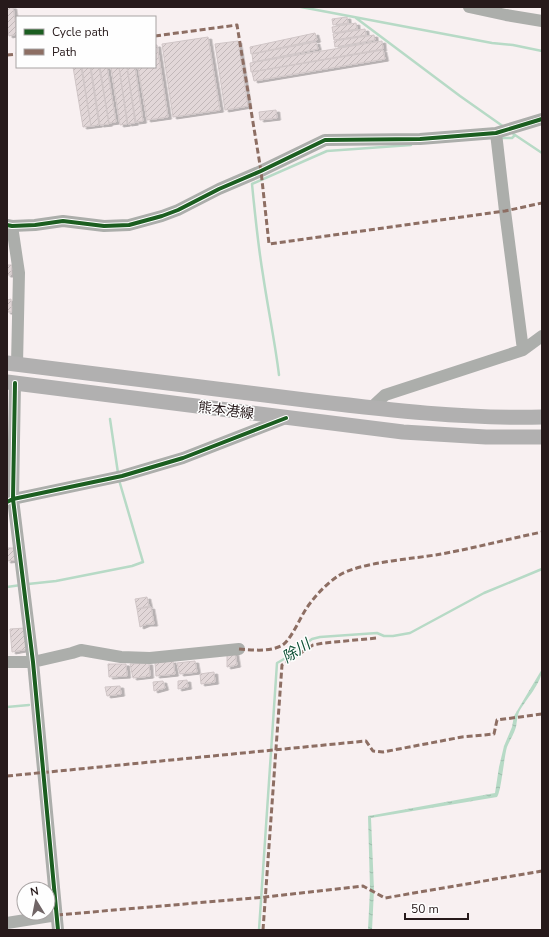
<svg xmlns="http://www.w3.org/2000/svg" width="549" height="937" font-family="'Nunito Sans','Noto Sans JP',sans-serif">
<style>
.water{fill:url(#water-ripples)}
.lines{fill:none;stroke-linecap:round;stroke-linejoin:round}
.stream{stroke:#b7dac6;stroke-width:2.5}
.building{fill:url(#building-hatch);stroke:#d0c6c7;filter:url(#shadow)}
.minor{stroke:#acaeab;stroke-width:12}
.major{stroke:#b1b0b0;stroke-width:15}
.quiet{stroke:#8d6e63;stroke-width:3;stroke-dasharray:6 3;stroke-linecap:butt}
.cycleway-casing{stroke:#fefefe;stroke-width:6}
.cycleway{stroke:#1b5e20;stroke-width:4}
.labels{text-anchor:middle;stroke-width:3;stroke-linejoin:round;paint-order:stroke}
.street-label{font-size:14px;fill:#271a1b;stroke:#fefefe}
.water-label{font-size:15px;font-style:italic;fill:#0c4f34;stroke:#fefefe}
</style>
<defs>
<pattern id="water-ripples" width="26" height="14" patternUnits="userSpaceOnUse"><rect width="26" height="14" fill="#b7dac6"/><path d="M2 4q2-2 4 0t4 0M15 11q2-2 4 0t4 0" fill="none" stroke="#9dbaaa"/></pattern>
<pattern id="building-hatch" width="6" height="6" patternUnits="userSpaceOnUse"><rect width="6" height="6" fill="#e2d7d8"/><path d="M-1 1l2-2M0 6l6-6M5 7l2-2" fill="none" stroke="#c2b8b9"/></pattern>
<filter id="shadow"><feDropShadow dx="3.5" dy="2" stdDeviation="0" flood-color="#0004"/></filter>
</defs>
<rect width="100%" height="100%" fill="#f8f0f1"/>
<path class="water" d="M 542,669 C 542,683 526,699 519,712 C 517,717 517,721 516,727 C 514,734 510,740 507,747 C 504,757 501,793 497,797 L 371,818 L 374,890 L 372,930 L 368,930 L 370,889 L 368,816 L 495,793 L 499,767 L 504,746 L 512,727 L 514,716 Z"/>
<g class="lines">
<path class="stream" d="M 301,7 L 492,43 L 513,45 L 542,51
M 356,18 L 460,96 L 504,127
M 511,132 L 515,135 L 542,153
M 500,138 L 512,138 L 515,135
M 279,375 C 275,342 268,309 263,275 C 258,245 255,215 252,184 L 327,151 L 411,145
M 110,419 L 118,473
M 28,584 L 56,581 L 132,566 L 143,562 L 119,480
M 7,587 L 21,585
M 7,707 L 29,705
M 259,930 L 277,663 L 291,655 L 312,639 L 320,637 L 377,633 L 384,636 L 393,636 L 410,633 L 484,593 L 542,569"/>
</g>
<path class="building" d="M 7,7 L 13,7 L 17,34 L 9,36 L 7,26 Z
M 347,17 L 348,23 L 333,25 L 332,19 Z
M 356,23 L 357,29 L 333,33 L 332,27 Z
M 365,29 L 366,35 L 334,40 L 333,34 Z
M 315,33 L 317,40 L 251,54 L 250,47 Z
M 374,35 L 375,40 L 335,47 L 334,41 Z
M 208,37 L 220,110 L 173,117 L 162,44 Z
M 238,41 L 248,106 L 225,110 L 215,44 Z
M 382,41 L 383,49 L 251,72 L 250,63 Z
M 316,42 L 318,49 L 253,62 L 252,54 Z
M 155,45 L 157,45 L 168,117 L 147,120 L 138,67 L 155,67 Z
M 383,50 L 385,59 L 254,81 L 252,72 Z
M 73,67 L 81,67 L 91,126 L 83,127 Z
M 82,67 L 90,67 L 99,125 L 91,126 Z
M 91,67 L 99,67 L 109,124 L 100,125 Z
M 100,67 L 107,67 L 116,122 L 109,123 Z
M 111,67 L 119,67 L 127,124 L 120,125 Z
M 119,67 L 127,67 L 135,123 L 128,124 Z
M 127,67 L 135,67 L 143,121 L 136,122 Z
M 276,110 L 277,118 L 260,120 L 259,112 Z
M 7,265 L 12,265 L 11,275 L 7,275 Z
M 11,299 L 12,312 L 7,312 L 7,300 Z
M 7,548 L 14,548 L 16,560 L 7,561 Z
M 147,597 L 149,606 L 137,609 L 135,599 Z
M 151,607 L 154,624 L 147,624 L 140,627 L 137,609 Z
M 25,628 L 28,649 L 12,652 L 10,629 Z
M 235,653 L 237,665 L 227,667 L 227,654 Z
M 173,661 L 175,674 L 156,676 L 155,663 Z
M 195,661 L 197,672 L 180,674 L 177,663 Z
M 149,663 L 150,676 L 133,678 L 130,664 Z
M 108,664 L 126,664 L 127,676 L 109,677 Z
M 214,672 L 215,682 L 201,684 L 200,674 Z
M 187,680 L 188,687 L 178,689 L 178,681 Z
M 163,681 L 165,688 L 154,691 L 153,682 Z
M 120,686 L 121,694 L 107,696 L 105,687 Z"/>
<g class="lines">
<path class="minor" d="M 469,7 L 506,15 L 542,21
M 496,133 L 505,211 L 523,350
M 7,225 L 12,226 L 35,225 L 63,221 L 104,226 L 129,225 L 162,216 L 178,210 L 219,189 L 261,171 L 325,140 L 420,139 L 496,133 L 542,119
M 12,226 L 19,273 L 17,364
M 15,383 L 13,499 L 33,662 L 58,930
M 371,408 L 385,395 L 523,350 L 542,336
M 7,502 L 13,499 L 122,476 L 183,458 L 286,418
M 7,662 L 33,662 L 72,653 L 81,650 L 121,657 L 150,658 L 239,649
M 7,923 L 57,915"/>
<path class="major" d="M 7,363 C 109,375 211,389 313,401 C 389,410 465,419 542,417
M 7,382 L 403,432 L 486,437 L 542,437"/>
<path class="quiet" d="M 155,36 L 237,25 L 261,171 L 269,244 L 505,211 L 542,203
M 7,55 L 17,54
M 239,649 C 253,650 268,652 281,646 C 290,642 300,618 306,609 C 314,597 326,584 338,576 C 359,562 414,559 441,554 C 475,548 508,539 542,532
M 7,776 L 366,741 L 373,751 L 383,752 L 462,737 L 494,734 L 497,720 L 542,714
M 57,915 L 265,897 L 363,886 L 385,898 L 542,871
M 263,930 L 282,665 L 313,645 L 324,643 L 377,638"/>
<g class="cycleway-casing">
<path id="cycleway" d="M 7,225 L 12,226 L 35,225 L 63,221 L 104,226 L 129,225 L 162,216 L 178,210 L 219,189 L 261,171 L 325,140 L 420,139 L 496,133 L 542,119
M 15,383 L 13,499 L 33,662 L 58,930
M 7,502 L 13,499 L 122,476 L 183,458 L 286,418"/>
</g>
<use href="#cycleway" class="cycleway"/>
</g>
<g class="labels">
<g class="street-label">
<text transform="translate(226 410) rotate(7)" y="5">熊本港線</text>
</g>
<g class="water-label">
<text transform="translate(296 651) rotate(-33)" y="5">除川</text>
</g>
</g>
<rect width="549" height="937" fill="none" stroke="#271a1b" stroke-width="16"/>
<rect x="16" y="16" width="140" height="52" fill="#fefefe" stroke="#a8a3a3"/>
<rect x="24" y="29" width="20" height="6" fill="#1b5e20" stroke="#a8a3a3"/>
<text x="52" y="36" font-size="12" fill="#271a1b">Cycle path</text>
<rect x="24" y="49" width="20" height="6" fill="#8d6e63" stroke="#a8a3a3"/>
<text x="52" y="56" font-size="12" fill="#271a1b">Path</text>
<g transform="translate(36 901) rotate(350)"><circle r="19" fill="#fefefe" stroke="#a8a3a3"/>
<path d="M0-3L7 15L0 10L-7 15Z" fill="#706566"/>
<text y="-6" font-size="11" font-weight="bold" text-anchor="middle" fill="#271a1b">N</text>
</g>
<path d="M405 913v6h63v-6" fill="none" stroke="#271a1b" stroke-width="2"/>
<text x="411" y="913" font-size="12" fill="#271a1b" stroke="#fefefe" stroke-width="3" paint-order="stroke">50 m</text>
</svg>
